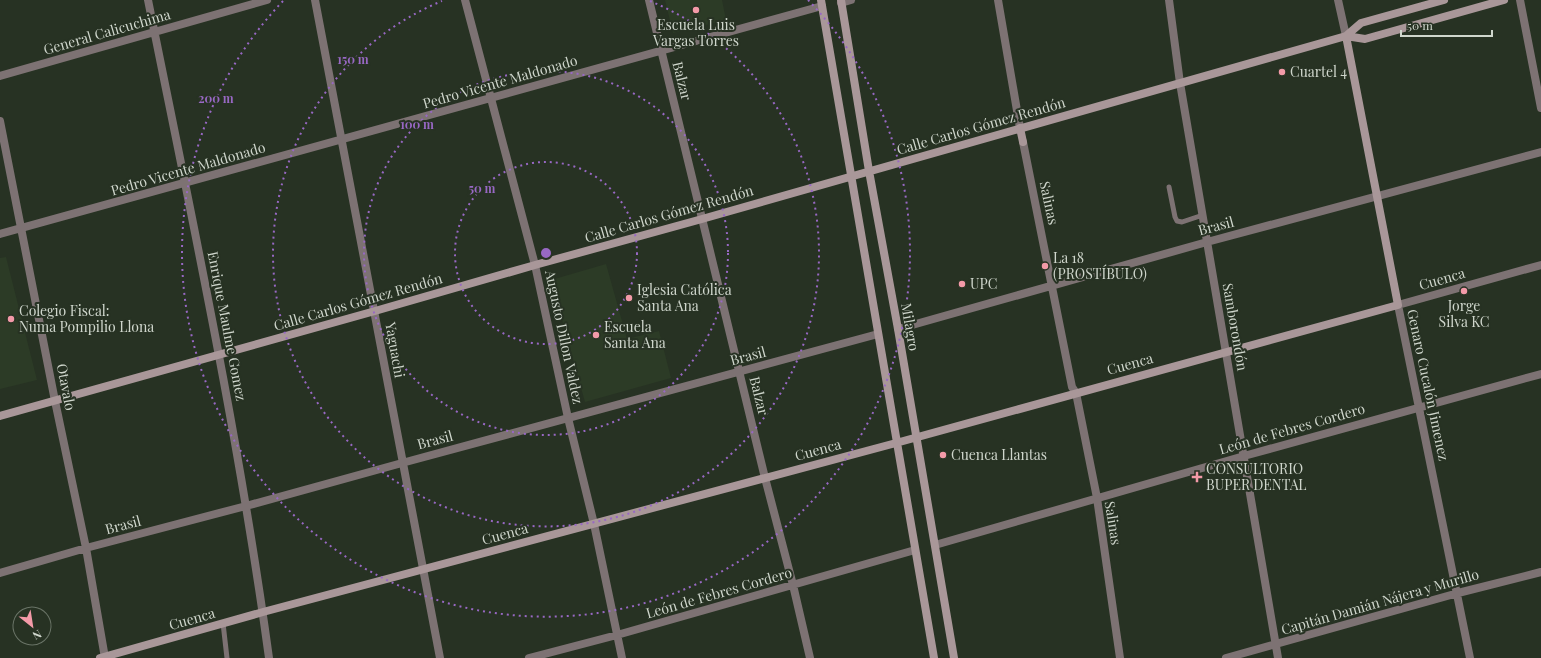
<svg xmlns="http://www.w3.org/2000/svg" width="1541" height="658" font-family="'Playfair Display',serif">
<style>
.built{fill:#2c3b26}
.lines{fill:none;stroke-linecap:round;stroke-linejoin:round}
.lane{stroke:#7d7273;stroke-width:5}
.street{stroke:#7d7273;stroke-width:8}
.secondary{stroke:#a99799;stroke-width:8}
.ring{fill:none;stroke:#9868c4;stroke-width:2;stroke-dasharray:2 4}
.poi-dot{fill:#f39aa8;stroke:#273223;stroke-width:1.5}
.labels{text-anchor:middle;stroke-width:4;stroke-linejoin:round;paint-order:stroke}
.poi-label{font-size:14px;fill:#cfd6cc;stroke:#273223;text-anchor:start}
.street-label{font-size:14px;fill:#cfd6cc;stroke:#273223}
.centre{fill:#9868c4;stroke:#273223;stroke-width:2}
.ring-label{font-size:12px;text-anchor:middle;font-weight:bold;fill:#9868c4;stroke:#273223;stroke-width:4;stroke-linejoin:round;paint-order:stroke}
</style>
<rect width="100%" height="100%" fill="#273223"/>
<path class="built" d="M 665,0 L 722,0 L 726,20 L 673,33 Z
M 6,257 L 37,380 L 0,389 L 0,258 Z
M 606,264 L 627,339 L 659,331 L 671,378 L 585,402 L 551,280 Z"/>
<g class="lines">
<path class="lane" d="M 1169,187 L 1175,217 L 1177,221 L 1182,222 L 1203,215
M 223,623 L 227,658"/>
<path class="street" d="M 148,0 C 192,219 239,437 269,658
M 315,0 L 440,658
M 465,0 L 535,265 L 568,418 L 594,524 L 622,658
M 649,0 L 765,478 L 793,585 L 810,658
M 998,0 L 1020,128
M 1169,0 L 1180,83 L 1278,658
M 1338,0 L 1346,36
M 1520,0 L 1541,108
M 841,3 L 851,0
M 0,76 L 267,0
M 0,121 L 55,401 L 86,548 L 105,658
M 1023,142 L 1072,387 L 1076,393 L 1097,498 L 1120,658
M 0,234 L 822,6
M 898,329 L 1207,242 L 1541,152
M 935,545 L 1244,456 L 1541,374
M 0,573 L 86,548 L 246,506 L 402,463 L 878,334
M 529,658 L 617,635 L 915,550
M 1226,658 L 1458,593 L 1541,572
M 1470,658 L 1398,305 L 1541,265"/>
<path class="secondary" d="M 821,0 L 934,658
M 841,0 L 869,171 L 898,329 L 954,658
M 1346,36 L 1365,39 L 1504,0
M 1020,128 L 1023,142
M 0,416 L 375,311 L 535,265 L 702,219 L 1346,36 L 1361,23 L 1444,0
M 100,658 L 263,612 L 896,443 L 1398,305 L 1346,36"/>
</g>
<g class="ring">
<circle cx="546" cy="253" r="91"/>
<circle cx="546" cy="253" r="182"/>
<path d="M650 1A273 273 0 1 1 442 1"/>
<path d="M808 0A364 364 0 1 1 284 0"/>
</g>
<g class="poi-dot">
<circle cx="696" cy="10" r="4"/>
<circle cx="1282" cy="72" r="4"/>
<circle cx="1045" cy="266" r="4"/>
<circle cx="962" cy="284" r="4"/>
<circle cx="1464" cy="291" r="4"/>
<circle cx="629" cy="298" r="4"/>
<circle cx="11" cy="319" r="4"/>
<circle cx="596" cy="335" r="4"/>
<circle cx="943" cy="455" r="4"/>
<path d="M1195 471h4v4h4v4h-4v4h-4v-4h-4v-4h4z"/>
</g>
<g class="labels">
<g class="poi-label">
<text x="696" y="30" text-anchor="middle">Escuela Luis<tspan x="696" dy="16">Vargas Torres</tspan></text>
<text x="1290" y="77">Cuartel 4</text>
<text x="1053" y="263">La 18<tspan x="1053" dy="16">(PROSTÍBULO)</tspan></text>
<text x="970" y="289">UPC</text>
<text x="637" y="295">Iglesia Católica<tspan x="637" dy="16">Santa Ana</tspan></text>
<text x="1464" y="311" text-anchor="middle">Jorge<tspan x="1464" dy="16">Silva KC</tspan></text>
<text x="19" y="316">Colegio Fiscal:<tspan x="19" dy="16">Numa Pompilio Llona</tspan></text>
<text x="604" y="332">Escuela<tspan x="604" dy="16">Santa Ana</tspan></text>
<text x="951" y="460">Cuenca Llantas</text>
<text x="1206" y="474">CONSULTORIO<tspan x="1206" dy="16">BUPER DENTAL</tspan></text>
</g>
<g class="street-label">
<text transform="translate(107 32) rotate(-16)" y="5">General Calicuchima</text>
<text transform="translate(682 81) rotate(76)" y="5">Balzar</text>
<text transform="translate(500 82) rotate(-16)" y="5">Pedro Vicente Maldonado</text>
<text transform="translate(981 126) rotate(-16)" y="5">Calle Carlos Gómez Rendón</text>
<text transform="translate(188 169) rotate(-16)" y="5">Pedro Vicente Maldonado</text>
<text transform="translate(1049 203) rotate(78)" y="5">Salinas</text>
<text transform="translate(669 214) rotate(-16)" y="5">Calle Carlos Gómez Rendón</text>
<text transform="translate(1216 226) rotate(-15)" y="5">Brasil</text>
<text transform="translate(1442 279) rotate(-16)" y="5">Cuenca</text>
<text transform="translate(358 302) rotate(-16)" y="5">Calle Carlos Gómez Rendón</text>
<text transform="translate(227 326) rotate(79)" y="5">Enrique Maulme Gomez</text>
<text transform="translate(910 327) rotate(80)" y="5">Milagro</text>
<text transform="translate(1235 327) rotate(80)" y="5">Samborondón</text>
<text transform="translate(564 337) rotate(78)" y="5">Augusto Dillon Valdez</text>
<text transform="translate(395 350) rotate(80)" y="5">Yaguachi</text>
<text transform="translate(748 356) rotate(-15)" y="5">Brasil</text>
<text transform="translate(1130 364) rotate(-15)" y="5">Cuenca</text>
<text transform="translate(1428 385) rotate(78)" y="5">Genaro Cucalón Jimenez</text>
<text transform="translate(66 387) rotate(79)" y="5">Otavalo</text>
<text transform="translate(759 396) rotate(76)" y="5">Balzar</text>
<text transform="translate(1292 429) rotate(-16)" y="5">León de Febres Cordero</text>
<text transform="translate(435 440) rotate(-15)" y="5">Brasil</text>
<text transform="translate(818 450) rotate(-15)" y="5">Cuenca</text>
<text transform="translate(1113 523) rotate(81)" y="5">Salinas</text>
<text transform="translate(123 525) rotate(-15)" y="5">Brasil</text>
<text transform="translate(505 534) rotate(-15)" y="5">Cuenca</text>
<text transform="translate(719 593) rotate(-16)" y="5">León de Febres Cordero</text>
<text transform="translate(1380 602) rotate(-16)" y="5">Capitán Damián Nájera y Murillo</text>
<text transform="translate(192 619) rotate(-16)" y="5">Cuenca</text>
</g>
</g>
<circle cx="546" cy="253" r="6" class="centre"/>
<g class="ring-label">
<text x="353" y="64">150 m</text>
<text x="216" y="103">200 m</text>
<text x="417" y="129">100 m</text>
<text x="482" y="193">50 m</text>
</g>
<g transform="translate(32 626) rotate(150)"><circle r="19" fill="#273223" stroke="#6a7467"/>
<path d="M0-3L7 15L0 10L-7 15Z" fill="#f39aa8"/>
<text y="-6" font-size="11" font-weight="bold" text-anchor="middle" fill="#cfd6cc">N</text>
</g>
<path d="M1401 30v6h91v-6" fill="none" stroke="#cfd6cc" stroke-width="2"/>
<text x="1407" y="30" font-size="12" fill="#cfd6cc" stroke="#273223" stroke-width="3" paint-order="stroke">50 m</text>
</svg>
